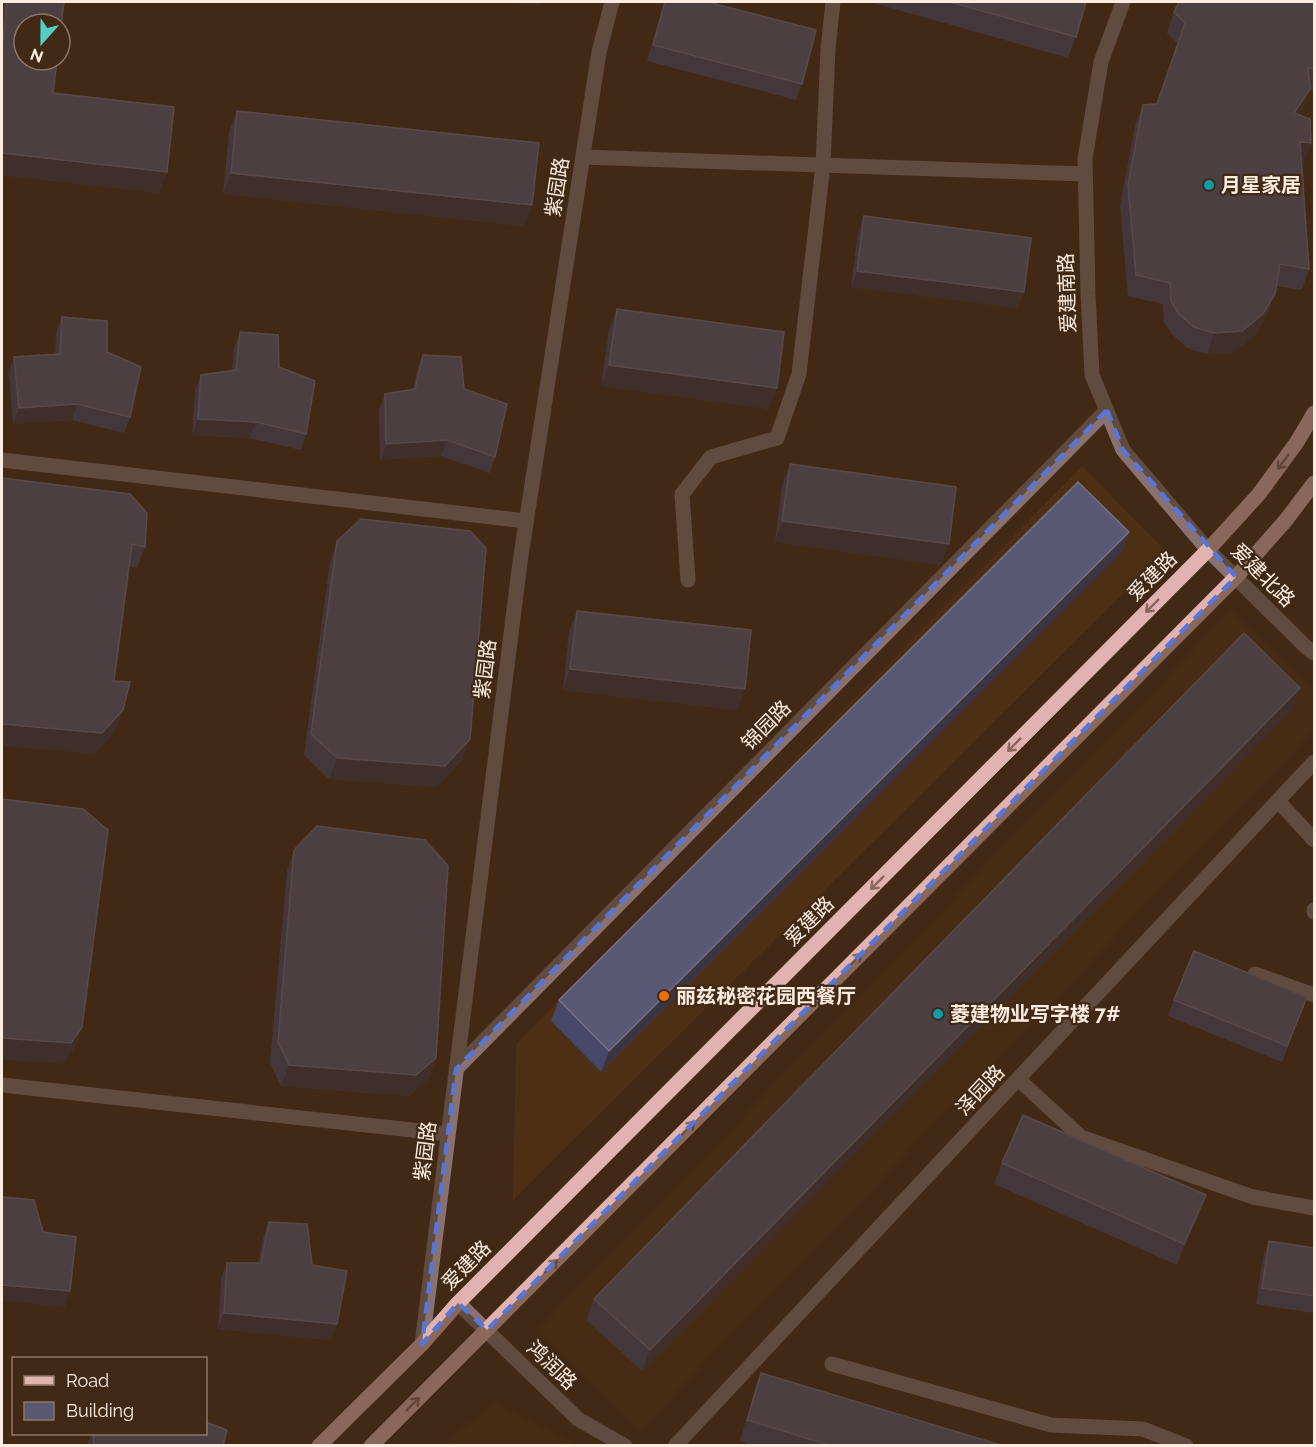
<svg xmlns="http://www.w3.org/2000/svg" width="1316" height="1447" font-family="Raleway,'Noto Sans SC',sans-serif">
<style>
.built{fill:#4d2f16}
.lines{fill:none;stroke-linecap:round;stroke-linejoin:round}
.minor{stroke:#887170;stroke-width:15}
.major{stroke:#e0b3b0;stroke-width:15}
.wall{fill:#474768}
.shaded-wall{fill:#3c3441}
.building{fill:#5a5975;stroke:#747086;stroke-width:1.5}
.oneway{stroke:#89675b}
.marked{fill:none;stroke:#5576da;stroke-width:4.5;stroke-dasharray:12 8;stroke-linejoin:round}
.culture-dot{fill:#0f9aa8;stroke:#412915;stroke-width:2}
.food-dot{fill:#e8710a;stroke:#412915;stroke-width:2}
.labels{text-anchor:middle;stroke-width:4.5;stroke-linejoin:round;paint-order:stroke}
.poi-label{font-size:20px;font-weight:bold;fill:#fcece0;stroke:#412915;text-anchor:start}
.street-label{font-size:20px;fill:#fcece0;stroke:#412915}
</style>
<rect width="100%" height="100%" fill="#412915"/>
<path class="built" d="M 1082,466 L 1166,551 L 513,1200 L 516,1044 Z
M 1231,611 L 1314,692 L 1314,730 L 640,1430 L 537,1331 Z
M 493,1402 L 576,1445 L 443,1446 Z"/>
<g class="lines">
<path class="minor" d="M 1123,2 L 1101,62 L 1085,159 L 1088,293 L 1092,375 L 1123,450 L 1208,550 L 1306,647 L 1314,653
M 583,157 L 1085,174
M 2,460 L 526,521
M 688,580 L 682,494 L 711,457 L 777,438 L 799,374 L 823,165 L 828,49 L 833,2
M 1278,801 L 1314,840
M 1314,912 L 1314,910
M 1255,974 L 1314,995
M 456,1069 L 1107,410
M 1018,1079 L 1081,1137 L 1253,1197 L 1314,1208
M 2,1085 L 448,1134
M 458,1303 L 578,1419 L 625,1446
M 422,1344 L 520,562 L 599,52 L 612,2
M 832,1364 L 1051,1425 L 1143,1429 L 1186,1446
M 675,1446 L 1314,762"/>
<path class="major" d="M 319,1446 L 422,1344 L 458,1303 L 1208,550 L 1259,494 L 1297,442 L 1314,413
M 371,1446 L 1236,577 L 1286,520 L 1314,483"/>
</g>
<path class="wall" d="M 2,2 L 64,2 L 53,93 L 159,193 L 2,175 Z
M 664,2 L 708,2 L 802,84 L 796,100 L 647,61 Z
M 870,2 L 1086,2 L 1076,37 L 1068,58 Z
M 1314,2 L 1314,91 L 1309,90 L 1302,110 L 1299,115 L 1311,143 L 1303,164 L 1302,164 L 1309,269 L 1302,290 L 1276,286 L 1267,315 L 1255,335 L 1234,352 L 1207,354 L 1187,348 L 1171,333 L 1164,322 L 1163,304 L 1128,296 L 1120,206 L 1135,126 L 1143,105 L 1157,104 L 1178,44 L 1167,33 L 1174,12 Z
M 237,111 L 525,226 L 223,194 L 229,132 Z
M 864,216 L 1018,308 L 851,287 L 858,232 Z
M 617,309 L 769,409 L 601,386 L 609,330 Z
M 62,317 L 107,352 L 130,417 L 124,433 L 72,420 L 13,424 L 9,373 L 14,357 L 55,354 L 56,333 Z
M 240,332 L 279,367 L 306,434 L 301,450 L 250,438 L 192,435 L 195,391 L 201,375 L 232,371 L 234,348 Z
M 423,355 L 464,389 L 495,457 L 490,473 L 441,456 L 380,460 L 379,410 L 385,394 L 413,389 L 417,371 Z
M 790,464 L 941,565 L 775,542 L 782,485 Z
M 2,478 L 145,547 L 137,568 L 129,566 L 114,681 L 123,710 L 115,731 L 95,754 Z
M 1129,532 L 1121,553 L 601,1072 L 551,1021 L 559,1000 Z
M 337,541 L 463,759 L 437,787 L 329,779 L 304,755 L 330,562 Z
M 577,611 L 737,710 L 563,690 L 569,632 Z
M 1293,709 L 642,1371 L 586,1320 L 594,1299 Z
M 294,850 L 436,1058 L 428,1079 L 409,1096 L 281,1086 L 270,1063 L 287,871 Z
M 1307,997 L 1282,1062 L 1168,1016 L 1174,1000 Z
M 1002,1163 L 1198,1216 L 1177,1265 L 994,1184 Z
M 269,1222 L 312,1265 L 337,1324 L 331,1340 L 218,1329 L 221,1279 L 227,1263 L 258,1263 L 263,1238 Z
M 1269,1241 L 1314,1248 L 1314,1313 L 1256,1304 L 1263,1257 Z
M 761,1373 L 1004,1446 L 754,1446 L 740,1441 L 754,1394 Z
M 91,1434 L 93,1434 L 223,1446 L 87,1446 Z"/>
<path class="shaded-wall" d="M 498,2 L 541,2 L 539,5 Z
M 1310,89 L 1302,110 L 1286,134 L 1294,113 Z
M 1300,142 L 1311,143 L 1303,164 L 1293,163 Z
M 2,153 L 167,172 L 159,193 L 2,175 Z
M 231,173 L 532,205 L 525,226 L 223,194 Z
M 857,271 L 1024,292 L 1018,308 L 851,287 Z
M 1275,294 L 1267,315 L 1255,335 L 1234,352 L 1207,354 L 1214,333 Z
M 609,365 L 777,388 L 769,409 L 601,386 Z
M 77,404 L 72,420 L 13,424 L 19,408 Z
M 198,419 L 256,422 L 250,438 L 192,435 Z
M 447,440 L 441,456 L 380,460 L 386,444 Z
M 782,521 L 949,544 L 941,565 L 775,542 Z
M 1129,532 L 1121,553 L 601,1072 L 609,1051 Z
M 570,669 L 745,689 L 737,710 L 563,690 Z
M 1300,688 L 1293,709 L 642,1371 L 650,1350 Z
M 123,710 L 115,731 L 95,754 L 2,746 L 2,724 Z
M 470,739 L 463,759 L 437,787 L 329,779 L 337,758 Z
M 82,1027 L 75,1048 L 63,1064 L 2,1060 L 2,1038 Z
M 436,1058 L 428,1079 L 409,1096 L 281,1086 L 289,1065 Z
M 1206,1195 L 1198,1216 L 1177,1265 L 1184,1244 Z
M 2,1285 L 15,1286 L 70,1291 L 65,1307 L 2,1301 Z
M 224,1313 L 337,1324 L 331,1340 L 218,1329 Z"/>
<path class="building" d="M 7,2 L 64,2 L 60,34 L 60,24 L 24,24 L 24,60 L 57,60 L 53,93 L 174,107 L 167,172 L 2,153 L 2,52 Z
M 665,2 L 708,2 L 816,30 L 802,84 L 653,45 Z
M 950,2 L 1086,2 L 1076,37 Z
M 1179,2 L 1314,2 L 1314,69 L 1308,68 L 1310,89 L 1294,113 L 1310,119 L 1311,143 L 1300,142 L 1309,269 L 1280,264 L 1275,294 L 1263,314 L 1242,331 L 1214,333 L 1194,327 L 1178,313 L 1171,301 L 1170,283 L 1136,275 L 1128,185 L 1143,105 L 1157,104 L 1185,23 L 1174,12 Z
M 237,111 L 539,143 L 532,205 L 231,173 Z
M 864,216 L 1031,238 L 1024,292 L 857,271 Z
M 617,309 L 784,332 L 777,388 L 609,365 Z
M 62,317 L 107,321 L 107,352 L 141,367 L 130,417 L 77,404 L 19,408 L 14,357 L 60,354 Z
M 240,332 L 278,335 L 279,367 L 315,381 L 306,434 L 256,422 L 198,419 L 201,375 L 236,370 Z
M 423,355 L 461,357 L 464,389 L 507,404 L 495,457 L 447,440 L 386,444 L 385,394 L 415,389 Z
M 790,464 L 956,487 L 949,544 L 782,521 Z
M 2,478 L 130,494 L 147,513 L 145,547 L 132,544 L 114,681 L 130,682 L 123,710 L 102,733 L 2,724 Z
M 1078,482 L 1129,532 L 609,1051 L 559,1000 Z
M 361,519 L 470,531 L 486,548 L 470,739 L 445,766 L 337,758 L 311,734 L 337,541 Z
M 577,611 L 751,630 L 745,689 L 570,669 Z
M 1244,633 L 1300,688 L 650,1350 L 594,1299 Z
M 2,799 L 83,809 L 108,830 L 82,1027 L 71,1043 L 2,1038 Z
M 317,826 L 425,840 L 448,866 L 436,1058 L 416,1075 L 289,1065 L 278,1042 L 294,850 Z
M 1194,951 L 1307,997 L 1287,1046 L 1174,1000 Z
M 1023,1115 L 1206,1195 L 1184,1244 L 1002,1163 Z
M 2,1197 L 34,1200 L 43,1232 L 76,1237 L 70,1291 L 15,1286 L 2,1285 Z
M 269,1222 L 307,1224 L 312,1265 L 347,1271 L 337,1324 L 224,1313 L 227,1263 L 261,1263 Z
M 1269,1241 L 1314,1248 L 1314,1296 L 1262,1288 Z
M 761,1373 L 1004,1446 L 832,1446 L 747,1420 Z
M 206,1422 L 227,1430 L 223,1446 L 94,1446 L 93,1434 L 206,1434 Z"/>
<defs><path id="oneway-shaft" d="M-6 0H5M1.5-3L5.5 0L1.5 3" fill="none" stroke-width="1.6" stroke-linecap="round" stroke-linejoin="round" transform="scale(1.5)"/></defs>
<g class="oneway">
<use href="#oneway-shaft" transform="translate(1283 462) rotate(127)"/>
<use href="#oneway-shaft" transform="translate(1152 606) rotate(135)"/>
<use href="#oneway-shaft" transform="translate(1014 745) rotate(135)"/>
<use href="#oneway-shaft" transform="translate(877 883) rotate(135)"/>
<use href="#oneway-shaft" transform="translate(855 960) rotate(-45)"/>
<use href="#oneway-shaft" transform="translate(688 1128) rotate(-45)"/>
<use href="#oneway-shaft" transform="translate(551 1266) rotate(-45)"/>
<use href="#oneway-shaft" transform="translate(413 1404) rotate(-45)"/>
</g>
<path d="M0 0H1316V1447H0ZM 1107,410 L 1123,450 L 1236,577 L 487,1330 L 458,1303 L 422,1344 L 456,1069 Z" fill="#412915" fill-opacity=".55" fill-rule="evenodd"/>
<path class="marked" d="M 1107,410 L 1123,450 L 1236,577 L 487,1330 L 458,1303 L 422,1344 L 456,1069 Z"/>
<g class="culture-dot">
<circle cx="1209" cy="185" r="6"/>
<circle cx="938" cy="1014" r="6"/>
</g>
<circle class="food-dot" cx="664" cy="996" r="6"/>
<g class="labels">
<g class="poi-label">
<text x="1221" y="192">月星家居</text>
<text x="676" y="1003">丽兹秘密花园西餐厅</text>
<text x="950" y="1021">菱建物业写字楼 7#</text>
</g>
<g class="street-label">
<text transform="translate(557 187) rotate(-81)" y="7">紫园路</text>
<text transform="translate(1067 293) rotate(-92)" y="7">爱建南路</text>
<text transform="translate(1263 575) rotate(45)" y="7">爱建北路</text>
<text transform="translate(1152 576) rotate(-45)" y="7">爱建路</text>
<text transform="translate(485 669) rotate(-83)" y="7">紫园路</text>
<text transform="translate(766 725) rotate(-45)" y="7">锦园路</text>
<text transform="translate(809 921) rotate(-45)" y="7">爱建路</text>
<text transform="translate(980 1090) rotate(-47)" y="7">泽园路</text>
<text transform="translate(425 1151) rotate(-83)" y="7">紫园路</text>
<text transform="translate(466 1265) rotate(-45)" y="7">爱建路</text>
<text transform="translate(552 1365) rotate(44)" y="7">鸿润路</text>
</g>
</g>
<rect width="1316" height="1447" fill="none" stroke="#fcece0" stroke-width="6"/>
<rect x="12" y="1357" width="195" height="78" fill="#412915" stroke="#8c7766" stroke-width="1.5"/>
<rect x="24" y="1376" width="30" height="9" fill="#e0b3b0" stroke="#8c7766" stroke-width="1.5"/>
<text x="66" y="1387" font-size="18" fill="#fcece0">Road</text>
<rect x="24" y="1402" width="30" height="18" fill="#5a5975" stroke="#8c7766" stroke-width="1.5"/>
<text x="66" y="1417" font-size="18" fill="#fcece0">Building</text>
<g transform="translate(42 42) rotate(201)"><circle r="28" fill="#412915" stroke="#8c7766" stroke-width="1.5"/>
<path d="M0-4.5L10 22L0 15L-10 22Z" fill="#53cdc9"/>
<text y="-9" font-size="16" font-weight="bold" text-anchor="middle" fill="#fcece0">N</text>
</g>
</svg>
